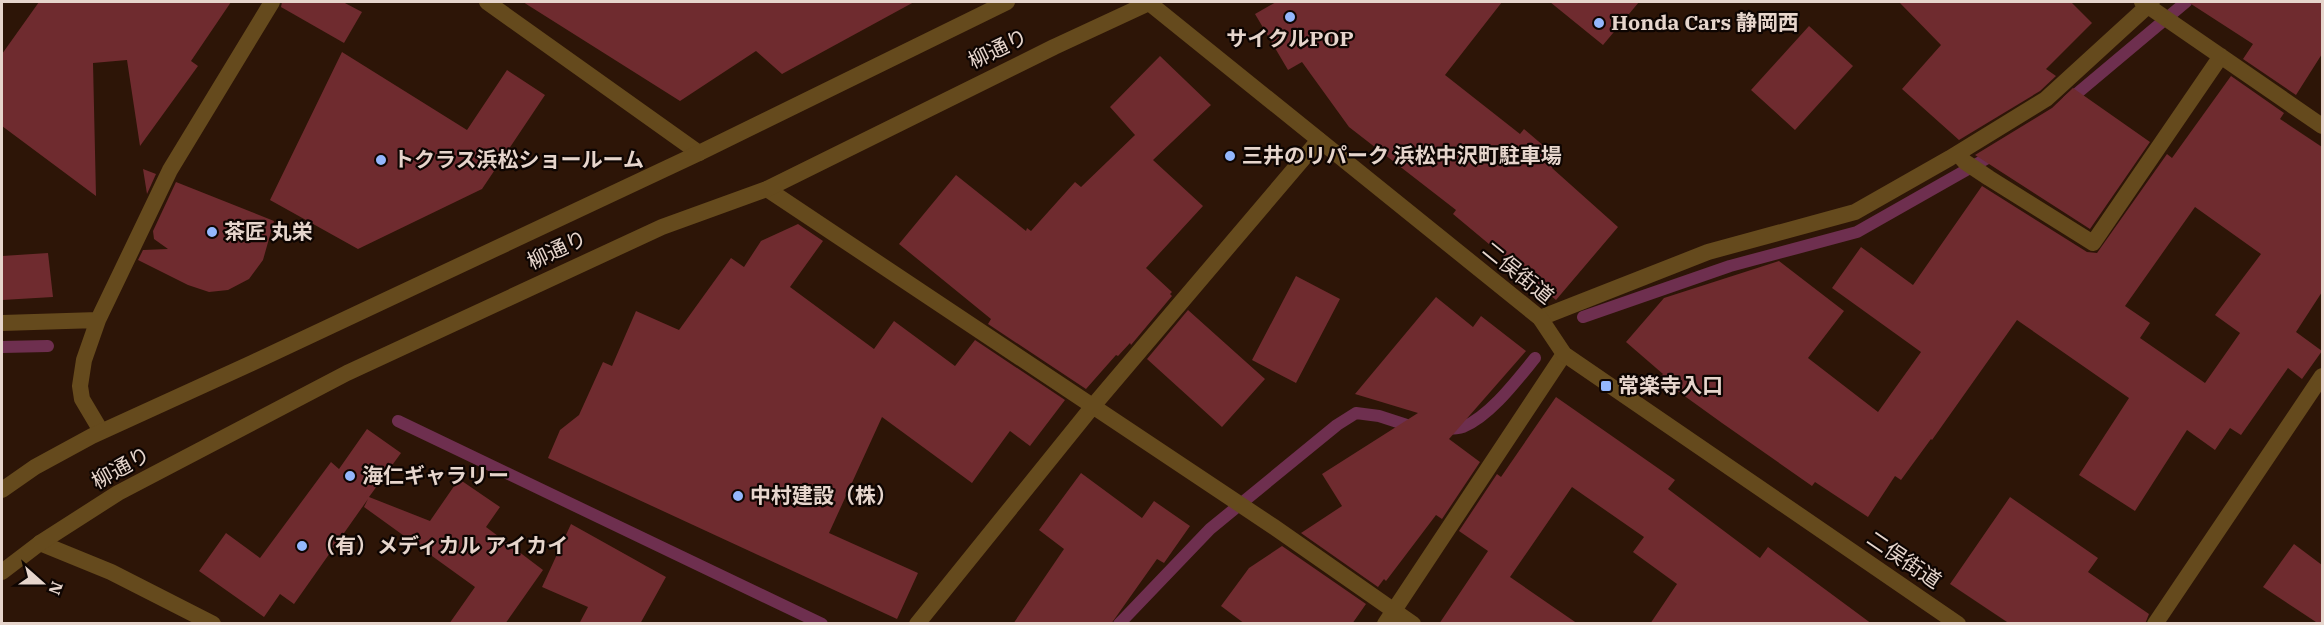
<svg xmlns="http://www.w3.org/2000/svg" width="2324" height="625" font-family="'IBM Plex Serif','Noto Sans JP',serif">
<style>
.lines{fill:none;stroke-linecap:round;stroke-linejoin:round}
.stream{stroke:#6e2f4f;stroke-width:12}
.building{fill:#6f2b2f;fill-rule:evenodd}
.minor{stroke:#654a1d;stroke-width:16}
.tertiary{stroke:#654a1d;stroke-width:16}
.poi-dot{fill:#94b7fd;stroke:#0e0502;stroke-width:2}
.labels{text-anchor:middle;stroke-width:4.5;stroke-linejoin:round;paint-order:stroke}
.poi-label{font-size:21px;font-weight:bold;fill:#e6d5cc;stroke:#0e0502;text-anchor:start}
.street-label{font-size:21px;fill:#e6d5cc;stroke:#0e0502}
</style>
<rect width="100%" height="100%" fill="#2d1507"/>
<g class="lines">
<path class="stream" d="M 2068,101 L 2186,2
M 1583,317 L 1730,266 L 1857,232 L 1998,152
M 2,347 L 48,346
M 398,421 L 822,624
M 1444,429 C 1450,429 1458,429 1463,427 C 1490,416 1517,380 1535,358
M 1119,624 L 1210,529 L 1337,425 L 1356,413 L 1379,416 L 1416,428"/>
</g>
<path class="building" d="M 39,2 L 231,2 L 191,61 L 198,66 L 140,146 L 127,60 L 93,63 L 96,196 L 2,126 L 2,54 Z
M 282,2 L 343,2 L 362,12 L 344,43 L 281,7 Z
M 523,2 L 914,2 L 782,74 L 756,51 L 680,101 Z
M 1276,2 L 1502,2 L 1445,75 L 1520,134 L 1524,129 L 1559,159 L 1552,168 L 1618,227 L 1556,300 L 1453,214 L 1456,210 L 1349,127 L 1302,62 L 1288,70 L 1255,14 Z
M 1550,2 L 1639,2 L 1603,45 Z
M 1899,2 L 2071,2 L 2092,23 L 2046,69 L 2056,76 L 2040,91 L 1959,140 L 1902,89 L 1941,45 Z
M 2188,2 L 2322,2 L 2322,54 L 2296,95 L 2243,59 L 2253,44 Z
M 1809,26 L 1853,66 L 1795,130 L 1751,90 Z
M 342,52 L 467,130 L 507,70 L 545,95 L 482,189 L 358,249 L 270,200 Z
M 1160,56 L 1211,105 L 1153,160 L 1203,206 L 1146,268 L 1172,292 L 1170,294 L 1172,296 L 1131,345 L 1130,343 L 1118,356 L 1116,355 L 1086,389 L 988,324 L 991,319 L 899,244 L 956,175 L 1026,231 L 1027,228 L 1031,231 L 1075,182 L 1081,187 L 1135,135 L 1110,107 Z
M 2231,76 L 2284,113 L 2280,119 L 2322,147 L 2322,292 L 2296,332 L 2322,351 L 2302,379 L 2288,368 L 2241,435 L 2230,428 L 2215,450 L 2187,430 L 2135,511 L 2079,475 L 2129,398 L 2017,320 L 1932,440 L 1931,439 L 1901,480 L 1895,476 L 1868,517 L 1815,482 L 1812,486 L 1722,423 L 1679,392 L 1661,376 L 1663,374 L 1626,342 L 1664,298 L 1779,261 L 1844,311 L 1808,358 L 1878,412 L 1921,352 L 1832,288 L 1861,247 L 1913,285 L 1982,186 L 2087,252 L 2097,253 L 2167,154 L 2172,158 ZM 2195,207 L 2261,254 L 2215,315 L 2240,333 L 2205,383 L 2140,338 L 2150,323 L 2125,306 Z
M 2073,88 L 2150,142 L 2090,229 L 1975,155 L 2052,108 Z
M 143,169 L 156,174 L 147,194 Z
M 176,182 L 274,221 L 263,260 L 249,279 L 228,290 L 209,292 L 188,285 L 138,260 L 143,250 L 168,249 L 154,239 L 153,231 Z
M 798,224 L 823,241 L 790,287 L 874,349 L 894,321 L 955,366 L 975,340 L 1065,400 L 1030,446 L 1010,431 L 972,483 L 882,417 L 829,533 L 918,573 L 897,619 L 548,458 L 560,430 L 579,415 L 603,362 L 612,366 L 636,311 L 679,330 L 731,258 L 744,267 L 761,241 Z
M 48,253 L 53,297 L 2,300 L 2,256 Z
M 1296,276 L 1340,299 L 1296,383 L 1252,360 Z
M 1436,297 L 1473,327 L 1481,316 L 1526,351 L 1449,439 L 1480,462 L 1442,519 L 1436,515 L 1386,581 L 1384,579 L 1378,587 L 1301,533 L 1342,506 L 1322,474 L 1418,413 L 1355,394 Z
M 1188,310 L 1265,379 L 1222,427 L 1147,359 Z
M 1556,397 L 1675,480 L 1668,489 L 1760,558 L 1768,547 L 1872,624 L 1650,624 L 1677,584 L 1633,552 L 1644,537 L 1572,487 L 1510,577 L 1578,624 L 1439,624 L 1488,551 L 1459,531 L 1497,474 L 1501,477 Z
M 367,429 L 401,453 L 369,497 L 430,521 L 459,479 L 500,507 L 486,527 L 543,570 L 505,624 L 449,624 L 475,587 L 364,507 L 368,499 L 294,604 L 280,594 L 264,617 L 199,571 L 226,533 L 260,558 L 331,462 L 339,469 Z
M 1081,473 L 1142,518 L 1154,501 L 1190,526 L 1164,563 L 1157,559 L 1111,624 L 1013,624 L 1064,549 L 1039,530 Z
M 2010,497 L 2098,558 L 2088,572 L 2149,614 L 2145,624 L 2010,624 L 1950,584 Z
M 571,524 L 666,577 L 640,624 L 579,624 L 588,607 L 542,587 Z
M 2294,544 L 2322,565 L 2322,624 L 2319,624 L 2263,587 Z
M 1282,546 L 1366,604 L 1352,624 L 1245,624 L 1221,606 L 1249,568 Z"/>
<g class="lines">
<path class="minor" d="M 487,2 L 699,153
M 2142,2 L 2322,126
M 1958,154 L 1965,162 L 1989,178 L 2093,243 L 2221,56
M 767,189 L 1274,527 L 1413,624
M 1540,318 L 1708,252 L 1855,212 L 1950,158 L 2046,99 L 2152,2
M 2,323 L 98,320
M 101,431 L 82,399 L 80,386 L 84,360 L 98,320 L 170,170 L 272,2
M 40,543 L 111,572 L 213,624
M 917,624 L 1093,406 L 1319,140
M 1385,624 L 1564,354
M 2155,624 L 2322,376"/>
<path class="tertiary" d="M 1148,2 L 1540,318 L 1564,354 L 1958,624
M 2,490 L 35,467 L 92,436 L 252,363 L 699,153 L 1007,2
M 2,572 L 40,543 L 118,493 L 347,373 L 662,227 L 767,189 L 1054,47 L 1151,2"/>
</g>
<g class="poi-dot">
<circle cx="1290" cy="17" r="6"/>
<circle cx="1599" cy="23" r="6"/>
<circle cx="1230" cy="156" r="6"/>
<circle cx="381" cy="160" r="6"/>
<circle cx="212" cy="232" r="6"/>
<rect x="1600" y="380" width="12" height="12" rx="3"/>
<circle cx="350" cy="476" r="6"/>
<circle cx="738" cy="496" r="6"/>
<circle cx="302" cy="546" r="6"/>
</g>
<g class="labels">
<g class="poi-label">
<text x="1611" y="30">Honda Cars 静岡西</text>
<text x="1290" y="46" text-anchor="middle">サイクルPOP</text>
<text x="1242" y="163">三井のリパーク 浜松中沢町駐車場</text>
<text x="393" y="167">トクラス浜松ショールーム</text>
<text x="224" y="239">茶匠 丸栄</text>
<text x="1618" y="393">常楽寺入口</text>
<text x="362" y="483">海仁ギャラリー</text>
<text x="750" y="503">中村建設（株）</text>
<text x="314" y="553">（有）メディカル アイカイ</text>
</g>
<g class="street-label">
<text transform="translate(998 49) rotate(-26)" y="7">柳通り</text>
<text transform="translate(557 250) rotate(-25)" y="7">柳通り</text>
<text transform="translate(1518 273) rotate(39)" y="7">二俣街道</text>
<text transform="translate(121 468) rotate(-29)" y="7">柳通り</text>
<text transform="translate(1904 560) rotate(34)" y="7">二俣街道</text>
</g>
</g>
<rect width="2324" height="625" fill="none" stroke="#e6d5cc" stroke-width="6"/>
<g transform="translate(42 583) rotate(111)" stroke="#0e0502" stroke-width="4.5" paint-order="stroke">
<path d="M0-4.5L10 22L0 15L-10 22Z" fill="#e6d5cc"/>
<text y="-9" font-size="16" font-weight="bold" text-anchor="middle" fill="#e6d5cc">N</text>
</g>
</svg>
